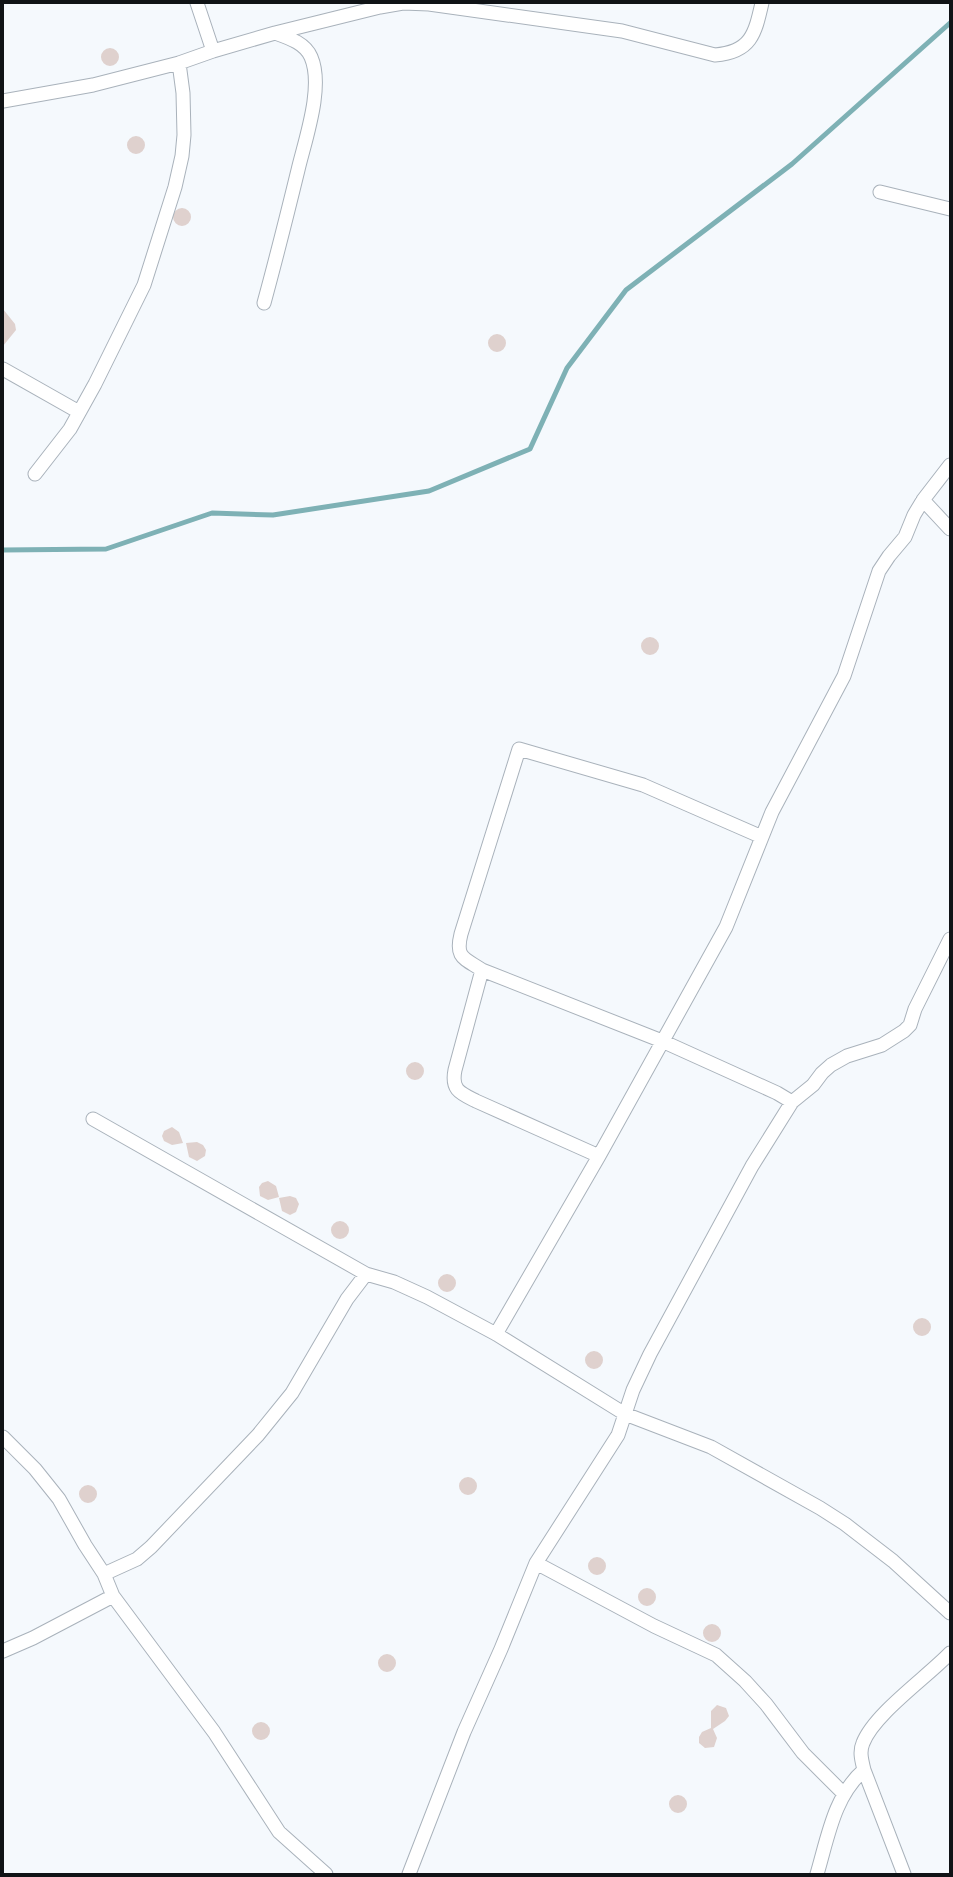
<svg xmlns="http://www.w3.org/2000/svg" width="953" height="1877" font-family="Raleway,sans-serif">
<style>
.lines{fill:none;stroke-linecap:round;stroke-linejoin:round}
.stream{stroke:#7eb1b5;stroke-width:5}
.building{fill:#dfd1ce}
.street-casing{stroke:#a9b2bb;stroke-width:15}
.street{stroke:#fff;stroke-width:13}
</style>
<rect width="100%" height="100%" fill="#f5f9fd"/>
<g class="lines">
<path class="stream" d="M 3,550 L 106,549 L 212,513 L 273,515 L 429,491 L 530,449 L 567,368 L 626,290 L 792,164 L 950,23"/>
</g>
<path class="building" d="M101 57a9 9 0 1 1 18 0a9 9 0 1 1-18 0Z
M127 145a9 9 0 1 1 18 0a9 9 0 1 1-18 0Z
M173 217a9 9 0 1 1 18 0a9 9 0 1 1-18 0Z
M 3,309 L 15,324 L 16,330 L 3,346 Z
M488 343a9 9 0 1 1 18 0a9 9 0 1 1-18 0Z
M641 646a9 9 0 1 1 18 0a9 9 0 1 1-18 0Z
M406 1071a9 9 0 1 1 18 0a9 9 0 1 1-18 0Z
M 172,1127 L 179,1132 L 183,1143 L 172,1145 L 164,1141 L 162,1136 L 164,1131 Z
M 197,1142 L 203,1145 L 206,1150 L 205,1156 L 197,1161 L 189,1157 L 186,1143 Z
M 268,1181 L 276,1186 L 279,1197 L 268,1200 L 260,1196 L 259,1187 L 262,1183 Z
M 290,1196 L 296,1198 L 299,1204 L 296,1212 L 290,1215 L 282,1211 L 279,1198 Z
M331 1230a9 9 0 1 1 18 0a9 9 0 1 1-18 0Z
M438 1283a9 9 0 1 1 18 0a9 9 0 1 1-18 0Z
M913 1327a9 9 0 1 1 18 0a9 9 0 1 1-18 0Z
M585 1360a9 9 0 1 1 18 0a9 9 0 1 1-18 0Z
M459 1486a9 9 0 1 1 18 0a9 9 0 1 1-18 0Z
M79 1494a9 9 0 1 1 18 0a9 9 0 1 1-18 0Z
M588 1566a9 9 0 1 1 18 0a9 9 0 1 1-18 0Z
M638 1597a9 9 0 1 1 18 0a9 9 0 1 1-18 0Z
M703 1633a9 9 0 1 1 18 0a9 9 0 1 1-18 0Z
M378 1663a9 9 0 1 1 18 0a9 9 0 1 1-18 0Z
M 717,1705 L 726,1708 L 729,1716 L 725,1721 L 713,1729 L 717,1738 L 714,1747 L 705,1748 L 699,1743 L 699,1737 L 702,1732 L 711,1728 L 711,1711 Z
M252 1731a9 9 0 1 1 18 0a9 9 0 1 1-18 0Z
M669 1804a9 9 0 1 1 18 0a9 9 0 1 1-18 0Z"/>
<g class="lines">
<g class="street-casing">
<path id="street" d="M 197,3 L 213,51
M 3,101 L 93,85 L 179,63 L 213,51 L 275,33 L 380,7 L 403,3 L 429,4 L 622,31 L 715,55 C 751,52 755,34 762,3
M 880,192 L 950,209
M 264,303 C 276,259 287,215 298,170 C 305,140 324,87 311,57 C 305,43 289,38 275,33
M 3,369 L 79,412
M 35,474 L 70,429 L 95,384 L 144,285 L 175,187 L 182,156 L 184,135 L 183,93 L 179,63
M 923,500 L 950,529
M 482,970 L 455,1070 C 451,1090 460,1093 476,1101 L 599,1156
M 792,1102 L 813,1085 L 822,1073 L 831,1065 L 847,1056 L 882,1045 L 904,1031 L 910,1025 L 915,1009 L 950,939
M 93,1119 L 366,1274
M 496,1334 L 599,1156 L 726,927 L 772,812 L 844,676 L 879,571 L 889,556 L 905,537 L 914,515 L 923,500 L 950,465
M 3,1437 L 35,1469 L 59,1499 L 85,1545 L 104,1574 L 113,1596 L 214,1732 L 279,1832 L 326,1874
M 536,1563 L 654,1626 L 716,1655 L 745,1681 L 766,1704 L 803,1753 L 844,1794
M 104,1574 L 137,1559 L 151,1547 L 258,1435 L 292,1393 L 347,1299 L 366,1274 L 394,1282 L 427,1297 L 496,1334 L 625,1414 L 711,1447 L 820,1508 L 845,1524 L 893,1561 L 950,1613
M 3,1651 L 33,1638 L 113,1596
M 409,1874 L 464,1732 L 501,1649 L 536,1563 L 618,1435 L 633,1390 L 650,1354 L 752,1166 L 792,1102 L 777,1093 L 662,1041 L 482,970 C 464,958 455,958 461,934 L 519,749 L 643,785 L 762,837
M 817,1874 C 828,1837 834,1796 864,1770
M 904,1874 L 864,1770 C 862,1761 859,1752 863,1743 C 874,1714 927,1677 950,1653"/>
</g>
<use href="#street" class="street"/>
</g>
<rect width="953" height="1877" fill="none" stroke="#101316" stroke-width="8"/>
</svg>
